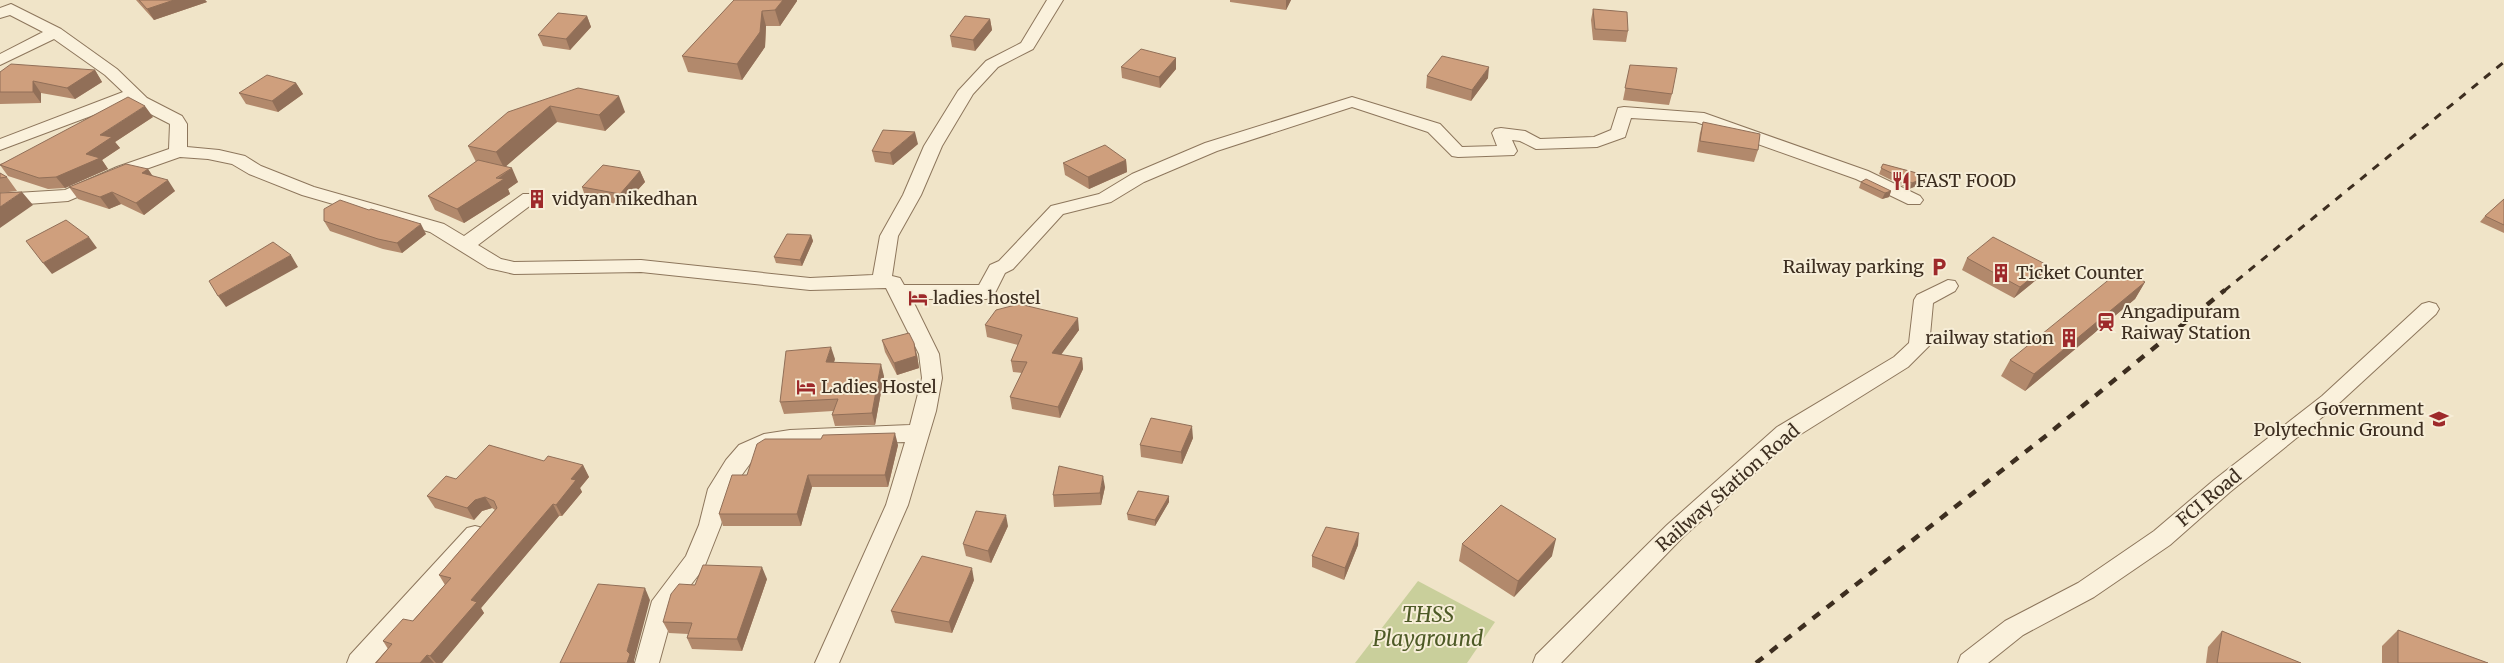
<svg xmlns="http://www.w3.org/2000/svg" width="2504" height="663" font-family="Merriweather,serif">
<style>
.green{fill:#c9cf9b}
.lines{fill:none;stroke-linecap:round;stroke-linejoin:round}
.minor-casing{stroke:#8d765c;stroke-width:2}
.minor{fill:#faf1dc;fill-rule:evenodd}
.rail-far1{stroke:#3d2e20;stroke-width:3;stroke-dasharray:8 8;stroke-linecap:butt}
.rail{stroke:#3d2e20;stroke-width:4.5;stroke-dasharray:9 9;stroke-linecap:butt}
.wall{fill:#b2896c}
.shaded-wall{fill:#916f58}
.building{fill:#cf9f7d;stroke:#916f58}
.labels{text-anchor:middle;stroke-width:4;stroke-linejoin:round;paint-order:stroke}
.poi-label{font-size:18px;fill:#3d2e20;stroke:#f7eed8;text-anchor:start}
.street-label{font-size:18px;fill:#3d2e20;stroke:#f7eed8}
.near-park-label{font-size:21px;font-style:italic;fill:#4d5a26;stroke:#f7eed8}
</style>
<rect width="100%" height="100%" fill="#f0e4c8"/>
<path class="green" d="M 1418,581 L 1495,622 L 1467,663 L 1355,663 Z"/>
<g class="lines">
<g class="minor-casing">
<path id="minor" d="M 1047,0 L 1063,0 L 1033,49 L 998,67 L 973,94 L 942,146 L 921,195 L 898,236 L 892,276 L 900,278 L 904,285 L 979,285 L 990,265 L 999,261 L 1051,206 L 1099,194 L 1132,174 L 1205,143 L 1352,97 L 1440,124 L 1462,147 L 1497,146 L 1492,133 L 1495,129 L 1501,128 L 1525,131 L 1540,139 L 1594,137 L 1611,130 L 1618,108 L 1624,107 L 1704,113 L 1868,171 L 1920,196 L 1923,200 L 1920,204 L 1908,204 L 1856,179 L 1696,122 L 1631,118 L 1625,137 L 1597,147 L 1536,149 L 1520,141 L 1512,140 L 1517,151 L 1514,155 L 1458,157 L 1452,156 L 1428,132 L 1352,107 L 1217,151 L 1144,182 L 1111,202 L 1063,214 L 1013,269 L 1005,273 L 993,297 L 986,299 L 912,299 L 939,354 L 942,378 L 936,411 L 908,505 L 839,663 L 815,663 L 886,505 L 905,442 L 790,446 L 769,449 L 755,457 L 730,491 L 721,525 L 704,568 L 675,605 L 659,663 L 635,663 L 652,601 L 686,556 L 699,525 L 708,489 L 726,460 L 739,445 L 764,434 L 790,430 L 910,425 L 922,378 L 919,354 L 886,288 L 810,290 L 641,272 L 514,274 L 488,268 L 430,232 L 302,195 L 249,174 L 232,164 L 208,159 L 180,157 L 129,175 L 68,201 L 0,206 L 0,194 L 65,190 L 117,167 L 169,149 L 170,124 L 135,106 L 131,101 L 0,150 L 0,139 L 123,92 L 105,75 L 54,39 L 0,65 L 0,54 L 43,32 L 10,15 L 0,18 L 0,8 L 11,4 L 61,29 L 117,69 L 147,98 L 182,116 L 187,124 L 187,147 L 219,150 L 245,156 L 261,166 L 314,187 L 444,224 L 464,236 L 523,194 L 535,194 L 538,198 L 535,202 L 478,245 L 501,259 L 514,262 L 641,260 L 810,278 L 873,275 L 880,236 L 903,195 L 924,146 L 958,91 L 986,61 L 1021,43 Z
M 1948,280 L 1955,281 L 1958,286 L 1955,291 L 1933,303 L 1929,346 L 1908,367 L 1793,439 L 1683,537 L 1561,663 L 1533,663 L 1536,655 L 1667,525 L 1777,427 L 1894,357 L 1909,343 L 1914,300 L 1917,295 Z
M 2429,302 L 2436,304 L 2439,309 L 2436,314 L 2336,406 L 2230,492 L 2170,545 L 2094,597 L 2023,635 L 1988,663 L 1958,663 L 1961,655 L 2005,621 L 2078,583 L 2154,531 L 2214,480 L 2322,396 L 2422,304 Z
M 475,526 L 483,528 L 487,535 L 483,542 L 375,663 L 347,663 L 350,655 L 467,528 Z"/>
</g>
<use href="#minor" class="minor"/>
<path class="rail-far1" d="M 2224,291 L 2504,62"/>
<path class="rail" d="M 1756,663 L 2047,435 L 2225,290"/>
</g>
<path class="wall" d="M 136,0 L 205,0 L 207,2 L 154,20 Z
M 734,0 L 797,0 L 797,1 L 780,26 L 766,26 L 765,47 L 742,80 L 688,72 L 682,56 Z
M 1230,0 L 1291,0 L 1286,10 L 1230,2 Z
M 1593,9 L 1628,31 L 1626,42 L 1593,40 L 1591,20 Z
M 587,16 L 591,27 L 570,50 L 543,46 L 538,35 Z
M 990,19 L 992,30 L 975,51 L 952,47 L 950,36 Z
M 1176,58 L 1176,69 L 1160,88 L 1122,78 L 1121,67 Z
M 1630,65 L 1672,94 L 1669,105 L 1623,100 Z
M 95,70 L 102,82 L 75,99 L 41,93 L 41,103 L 0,104 L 0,72 Z
M 1427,76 L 1488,78 L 1471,101 L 1426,88 Z
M 296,83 L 303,94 L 278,112 L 246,104 L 239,93 Z
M 578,88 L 625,112 L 605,131 L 557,122 L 506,166 L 518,182 L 508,189 L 510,194 L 464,223 L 435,210 L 428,196 L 476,162 L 468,146 Z
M 153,117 L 115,142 L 120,148 L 102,160 L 108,169 L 65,188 L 48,189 L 8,176 L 0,165 L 0,164 Z
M 1703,122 L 1758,150 L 1754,162 L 1697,152 L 1700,133 Z
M 918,144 L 893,165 L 875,162 L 872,151 Z
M 1126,160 L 1127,172 L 1089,189 L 1065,175 L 1063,163 Z
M 1883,164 L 1928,176 L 1926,182 L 1909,189 L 1879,174 Z
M 148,169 L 152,175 L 175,191 L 144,215 L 121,204 L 109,209 L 78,199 L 69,187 Z
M 640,171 L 645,182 L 624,205 L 586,199 L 582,187 Z
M 0,173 L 7,177 L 17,191 L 0,193 Z
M 1861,182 L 1891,191 L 1889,197 L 1882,199 L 1859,188 Z
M 2504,199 L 2504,233 L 2480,222 L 2485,216 Z
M 324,221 L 426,234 L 402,253 L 383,249 L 330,231 Z
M 811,235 L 813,241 L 802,266 L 776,263 L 774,257 Z
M 1967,258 L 2047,265 L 2041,276 L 2014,298 L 1962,270 Z
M 2145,282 L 2135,299 L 2025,391 L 2001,376 L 2010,360 Z
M 985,325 L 1079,330 L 1061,355 L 1082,358 L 1083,369 L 1060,418 L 1012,409 L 1010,397 L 1022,373 L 1013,372 L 1011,361 L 1018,345 L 987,337 Z
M 882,340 L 917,355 L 919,368 L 897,375 L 885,352 Z
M 835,359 L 834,362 L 884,376 L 875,425 L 835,426 L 832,415 L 833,411 L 784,414 L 780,402 Z
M 1193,438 L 1182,464 L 1141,457 L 1140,445 Z
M 898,445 L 888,487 L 812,487 L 801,526 L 723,526 L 719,514 L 747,475 Z
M 544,461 L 583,465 L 589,477 L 580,488 L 582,492 L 562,516 L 559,516 L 481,608 L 484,613 L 442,663 L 375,663 L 388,649 L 383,641 L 413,621 L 445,585 L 439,575 L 495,510 L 492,508 L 482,511 L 474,520 L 435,508 L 427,496 L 456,479 Z
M 1105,487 L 1101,505 L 1054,507 L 1053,495 Z
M 1169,496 L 1169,502 L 1155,526 L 1128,520 L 1127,514 Z
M 1008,526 L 991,563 L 966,556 L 963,544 Z
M 1462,544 L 1552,556 L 1514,597 L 1459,561 Z
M 1358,545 L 1344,580 L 1312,567 L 1312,556 Z
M 767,579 L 742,651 L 692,649 L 687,638 L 688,634 L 669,633 L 663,622 L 695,585 Z
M 974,580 L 952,633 L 895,623 L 891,611 Z
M 2398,630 L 2488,663 L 2382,663 L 2382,646 Z
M 2222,631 L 2301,663 L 2206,663 L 2208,647 Z"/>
<path class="shaded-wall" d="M 174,0 L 205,0 L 207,2 L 154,20 L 147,9 Z
M 783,0 L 797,0 L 797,1 L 780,26 L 775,10 Z
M 1286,0 L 1291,0 L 1286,10 Z
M 762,11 L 766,26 L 765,47 L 742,80 L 737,64 Z
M 587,16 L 591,27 L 570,50 L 566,39 Z
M 990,19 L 992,30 L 975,51 L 973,40 Z
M 1176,58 L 1176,69 L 1160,88 L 1159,77 Z
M 1489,67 L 1488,78 L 1471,101 L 1472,90 Z
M 95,70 L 102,82 L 75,99 L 67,88 Z
M 33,81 L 41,93 L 41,103 L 33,92 Z
M 296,83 L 303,94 L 278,112 L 272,101 Z
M 619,96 L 625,112 L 605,131 L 599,115 Z
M 145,106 L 153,117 L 115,142 L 120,148 L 102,160 L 108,169 L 65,188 L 56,177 L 86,154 L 100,135 Z
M 550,106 L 557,122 L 504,168 L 496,152 Z
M 915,132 L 918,144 L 893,165 L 890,153 Z
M 1126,160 L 1127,172 L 1089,189 L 1088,177 Z
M 512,168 L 518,182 L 508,189 L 510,194 L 464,223 L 457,209 Z
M 148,169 L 155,180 L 142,173 Z
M 640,171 L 645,182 L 624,205 L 620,194 Z
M 1928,176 L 1926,182 L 1909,189 L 1912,183 Z
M 168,180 L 175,191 L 144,215 L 136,203 Z
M 1891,191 L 1889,197 L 1882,199 L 1885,193 Z
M 22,192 L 33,205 L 0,228 L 0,207 Z
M 112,192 L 121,204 L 109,209 L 100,197 Z
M 421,224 L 426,234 L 402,253 L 397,243 Z
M 811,235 L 813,241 L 802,266 L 800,260 Z
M 89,237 L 97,248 L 52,274 L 43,263 Z
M 291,255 L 298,267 L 226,307 L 218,296 Z
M 2047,265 L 2041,276 L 2014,298 L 2020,287 Z
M 2145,282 L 2135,299 L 2025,391 L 2034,374 Z
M 1078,318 L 1079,330 L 1054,364 L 1052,353 Z
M 914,343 L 917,355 L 919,368 L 897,375 L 894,363 Z
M 831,347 L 835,359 L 830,374 L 826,362 Z
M 1082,358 L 1083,369 L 1060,418 L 1058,407 Z
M 881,364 L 884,376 L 875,425 L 872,413 Z
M 1192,426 L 1193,438 L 1182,464 L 1181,452 Z
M 895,433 L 898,445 L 888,487 L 885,475 Z
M 583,465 L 589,477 L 580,488 L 582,492 L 562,516 L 556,505 L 571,479 Z
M 808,475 L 812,487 L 801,526 L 797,514 Z
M 1103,476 L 1105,487 L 1101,505 L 1100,493 Z
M 1169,496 L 1169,502 L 1155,526 L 1155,520 Z
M 485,497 L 492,508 L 482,511 L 474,520 L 467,508 L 475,500 Z
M 553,504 L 559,516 L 481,608 L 484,613 L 442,663 L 436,663 L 430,656 L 471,600 Z
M 1006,515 L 1008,526 L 991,563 L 988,551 Z
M 1359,533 L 1358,545 L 1344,580 L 1345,568 Z
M 1556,539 L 1552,556 L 1514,597 L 1518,581 Z
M 762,567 L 767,579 L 742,651 L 737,639 Z
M 972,568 L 974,580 L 952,633 L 949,622 Z
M 645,588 L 650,600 L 634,661 L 635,663 L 627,663 L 627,651 Z
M 427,655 L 434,663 L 420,663 Z"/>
<path class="building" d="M 139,0 L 174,0 L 147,9 Z
M 734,0 L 783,0 L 775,10 L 762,11 L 760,32 L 737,64 L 682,56 Z
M 1593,9 L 1627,12 L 1628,31 L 1595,29 Z
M 558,13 L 587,16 L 566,39 L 538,35 Z
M 965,16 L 990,19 L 973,40 L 950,36 Z
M 1141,49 L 1176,58 L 1159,77 L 1121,67 Z
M 1442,56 L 1489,67 L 1472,90 L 1427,76 Z
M 11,64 L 95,70 L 67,88 L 33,81 L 33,92 L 0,92 L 0,72 Z
M 1630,65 L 1677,68 L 1672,94 L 1625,88 Z
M 267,75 L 296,83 L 272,101 L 239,93 Z
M 578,88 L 619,96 L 599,115 L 550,106 L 496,152 L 468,146 L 508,112 Z
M 128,97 L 145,106 L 100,135 L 112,137 L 86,154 L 100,158 L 56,177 L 39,178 L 0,165 Z
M 1703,122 L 1760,134 L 1758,150 L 1700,141 Z
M 883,130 L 915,132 L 890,153 L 872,151 Z
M 1105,145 L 1126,160 L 1088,177 L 1063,163 Z
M 478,160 L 512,168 L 496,178 L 504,179 L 457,209 L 428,196 Z
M 126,164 L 148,169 L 142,173 L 168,180 L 136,203 L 112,192 L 100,197 L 69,187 Z
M 1883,164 L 1928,176 L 1912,183 L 1881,168 Z
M 603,165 L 640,171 L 620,194 L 582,187 Z
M 0,173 L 7,177 L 0,178 Z
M 1866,179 L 1891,191 L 1885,193 L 1861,182 Z
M 22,192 L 0,207 L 0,193 Z
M 2504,199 L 2504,225 L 2485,216 Z
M 340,200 L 369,210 L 371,209 L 421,224 L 397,243 L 378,239 L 324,221 L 324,209 Z
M 66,220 L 89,237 L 43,263 L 26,241 Z
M 787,234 L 811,235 L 800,260 L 774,257 Z
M 1993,237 L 2047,265 L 2020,287 L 1967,258 Z
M 273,242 L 291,255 L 218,296 L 209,281 Z
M 2122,269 L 2145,282 L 2034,374 L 2010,360 Z
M 1019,304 L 1078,318 L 1052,353 L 1082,358 L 1058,407 L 1010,397 L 1027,362 L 1011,361 L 1022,335 L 985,325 L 996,310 Z
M 909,333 L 914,343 L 916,356 L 894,363 L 882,340 Z
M 831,347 L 826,362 L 881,364 L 872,413 L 832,415 L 838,399 L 780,402 L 786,351 Z
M 1151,418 L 1192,426 L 1181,452 L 1140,445 Z
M 895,433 L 885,475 L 808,475 L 797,514 L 719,514 L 732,475 L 747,475 L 757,444 L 765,439 L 821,439 L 823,435 Z
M 489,445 L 544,461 L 548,456 L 583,465 L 571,479 L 576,480 L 556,505 L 553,504 L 471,600 L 477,602 L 430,656 L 427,655 L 420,663 L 376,663 L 392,644 L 383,641 L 403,619 L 413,621 L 451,578 L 439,575 L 497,508 L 494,501 L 485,497 L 475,500 L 467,508 L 427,496 L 446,476 L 456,479 Z
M 1059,466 L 1103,476 L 1100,493 L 1053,495 Z
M 1138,491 L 1169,496 L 1155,520 L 1127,514 Z
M 1501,505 L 1556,539 L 1518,581 L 1462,544 Z
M 976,511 L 1006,515 L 988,551 L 963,544 Z
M 1326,527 L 1359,533 L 1345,568 L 1312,556 Z
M 922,556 L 972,568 L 949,622 L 891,611 Z
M 703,565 L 762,567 L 737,639 L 687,638 L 692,623 L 663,622 L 671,594 L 679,584 L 695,585 Z
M 598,584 L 645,588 L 627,651 L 630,654 L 627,663 L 560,663 Z
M 2398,630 L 2488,663 L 2398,663 Z
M 2222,631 L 2301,663 L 2217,663 Z"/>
<defs>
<g id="restaurant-bare" transform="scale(1.5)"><path d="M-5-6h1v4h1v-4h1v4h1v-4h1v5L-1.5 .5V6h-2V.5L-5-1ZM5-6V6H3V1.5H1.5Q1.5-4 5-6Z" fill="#9e2a2b" stroke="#f7eed8" stroke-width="2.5" paint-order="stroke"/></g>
<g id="building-bare" transform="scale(1.5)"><path d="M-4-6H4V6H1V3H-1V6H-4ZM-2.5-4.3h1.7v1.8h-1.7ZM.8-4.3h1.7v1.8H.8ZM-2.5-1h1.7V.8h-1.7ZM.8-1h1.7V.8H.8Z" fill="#9e2a2b" stroke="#f7eed8" stroke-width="2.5" paint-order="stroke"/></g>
<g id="parking-bare" transform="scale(1.5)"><path d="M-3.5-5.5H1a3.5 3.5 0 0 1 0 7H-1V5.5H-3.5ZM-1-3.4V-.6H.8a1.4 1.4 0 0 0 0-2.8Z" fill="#9e2a2b" stroke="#f7eed8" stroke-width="2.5" paint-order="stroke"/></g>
<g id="hotel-bare" transform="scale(1.5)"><path d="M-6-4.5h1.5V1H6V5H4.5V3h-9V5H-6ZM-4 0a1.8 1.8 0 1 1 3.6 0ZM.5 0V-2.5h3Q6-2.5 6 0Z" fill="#9e2a2b" stroke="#f7eed8" stroke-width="2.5" paint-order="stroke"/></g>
<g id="station-bare" transform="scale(1.5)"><path d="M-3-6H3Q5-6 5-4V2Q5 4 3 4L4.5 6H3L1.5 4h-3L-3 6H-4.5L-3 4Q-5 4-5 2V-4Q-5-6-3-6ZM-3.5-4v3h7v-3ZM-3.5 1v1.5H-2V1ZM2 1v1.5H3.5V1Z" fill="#9e2a2b" stroke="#f7eed8" stroke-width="2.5" paint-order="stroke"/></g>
<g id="university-bare" transform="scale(1.5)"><path d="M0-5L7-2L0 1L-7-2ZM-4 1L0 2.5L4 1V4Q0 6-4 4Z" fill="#9e2a2b" stroke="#f7eed8" stroke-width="2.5" paint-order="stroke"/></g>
</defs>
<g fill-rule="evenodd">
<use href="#restaurant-bare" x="1901" y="181"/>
<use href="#building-bare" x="537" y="199"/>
<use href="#parking-bare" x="1939" y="267"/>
<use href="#building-bare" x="2001" y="273"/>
<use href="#hotel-bare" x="918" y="298"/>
<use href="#station-bare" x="2106" y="322"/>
<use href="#building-bare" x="2069" y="338"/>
<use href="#hotel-bare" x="806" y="387"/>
<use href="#university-bare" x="2439" y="419"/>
</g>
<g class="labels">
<g class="poi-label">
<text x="1916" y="187">FAST FOOD</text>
<text x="552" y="205">vidyan nikedhan</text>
<text x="1924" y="273" text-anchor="end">Railway parking</text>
<text x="2016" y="279">Ticket Counter</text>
<text x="933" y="304">ladies hostel</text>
<text x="2121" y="318">Angadipuram<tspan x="2121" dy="21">Raiway Station</tspan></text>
<text x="2054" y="344" text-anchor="end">railway station</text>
<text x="821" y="393">Ladies Hostel</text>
<text x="2424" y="415" text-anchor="end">Government<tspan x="2424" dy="21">Polytechnic Ground</tspan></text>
</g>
<g class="street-label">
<text transform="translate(1728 488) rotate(-41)" y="6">Railway Station Road</text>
<text transform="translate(2209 498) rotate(-40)" y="6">FCI Road</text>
</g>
<g class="near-park-label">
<text x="1428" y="622">THSS<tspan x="1428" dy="24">Playground</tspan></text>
</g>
</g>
</svg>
